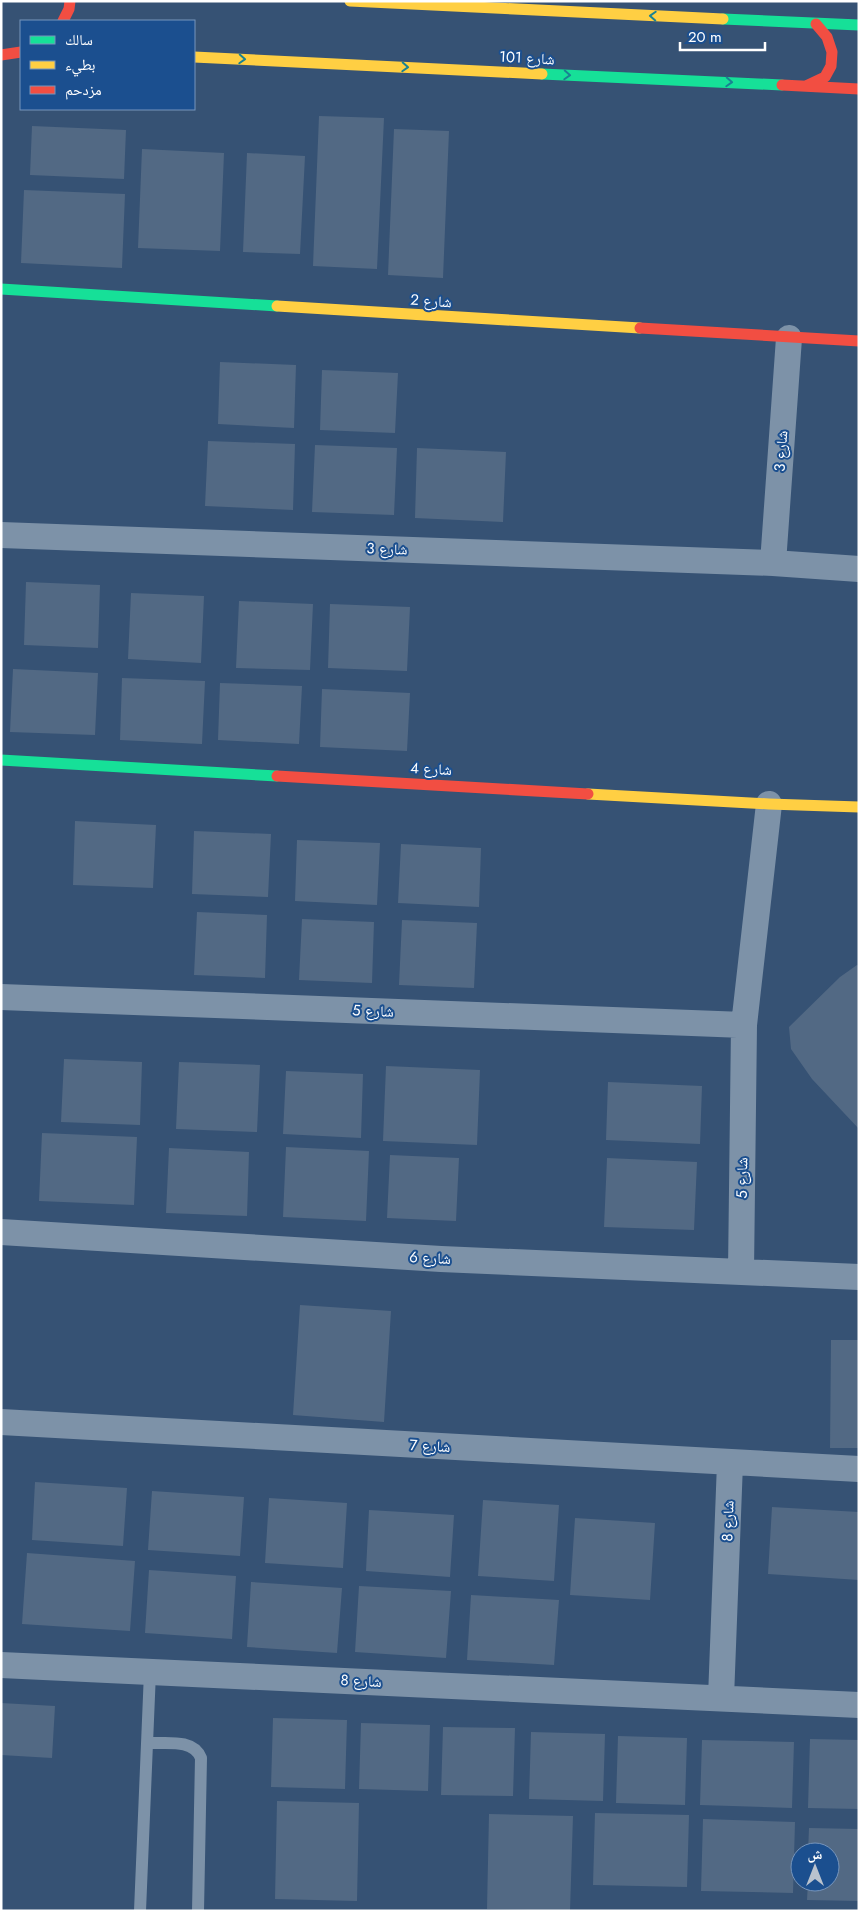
<svg xmlns="http://www.w3.org/2000/svg" width="860" height="1912" font-family="Jost,'Noto Naskh Arabic',sans-serif">
<style>
.building{fill:#526984}
.lines{fill:none;stroke-linecap:round;stroke-linejoin:round}
.lane{stroke:#7d92a8;stroke-width:12}
.street{stroke:#7d92a8;stroke-width:26}
.fast{stroke:#16e098;stroke-width:11}
.slow{stroke:#ffcf43;stroke-width:11}
.jam{stroke:#f24e42;stroke-width:11}
.oneway{stroke:#198292}
.labels{text-anchor:middle;stroke-width:4;stroke-linejoin:round;paint-order:stroke}
.street-label{font-size:15px;fill:#fff;stroke:#1b4f8f}
</style>
<rect width="100%" height="100%" fill="#365274"/>
<path class="building" d="M 319,116 L 384,118 L 377,269 L 313,266 Z
M 32,126 L 126,130 L 124,179 L 30,175 Z
M 394,129 L 449,131 L 443,278 L 388,275 Z
M 142,149 L 224,153 L 220,251 L 138,248 Z
M 247,153 L 305,156 L 300,254 L 243,252 Z
M 24,190 L 125,194 L 122,268 L 21,263 Z
M 220,362 L 296,365 L 294,428 L 218,424 Z
M 322,370 L 398,373 L 395,433 L 320,430 Z
M 208,441 L 295,444 L 293,510 L 205,506 Z
M 315,445 L 397,448 L 394,515 L 312,512 Z
M 417,448 L 506,452 L 503,522 L 415,518 Z
M 26,582 L 100,585 L 98,648 L 24,645 Z
M 131,593 L 204,596 L 201,663 L 128,659 Z
M 239,601 L 313,604 L 310,670 L 236,668 Z
M 330,604 L 410,607 L 407,671 L 328,668 Z
M 13,669 L 98,673 L 95,735 L 10,732 Z
M 122,678 L 205,681 L 202,744 L 120,740 Z
M 220,683 L 302,686 L 299,744 L 218,740 Z
M 322,689 L 410,693 L 407,751 L 320,747 Z
M 75,821 L 156,825 L 153,888 L 73,885 Z
M 194,831 L 271,834 L 268,897 L 192,894 Z
M 297,840 L 380,843 L 377,905 L 295,901 Z
M 401,844 L 481,848 L 479,907 L 398,903 Z
M 197,912 L 267,915 L 265,978 L 194,975 Z
M 302,919 L 374,922 L 372,983 L 299,980 Z
M 402,920 L 477,923 L 474,988 L 399,985 Z
M 857,965 L 859,966 L 859,1129 L 812,1079 L 791,1049 L 789,1027 L 840,977 Z
M 64,1059 L 142,1062 L 140,1125 L 61,1122 Z
M 179,1062 L 260,1065 L 257,1132 L 176,1129 Z
M 386,1066 L 480,1070 L 477,1145 L 383,1141 Z
M 286,1071 L 363,1074 L 361,1138 L 283,1134 Z
M 608,1082 L 702,1086 L 700,1144 L 606,1140 Z
M 42,1133 L 137,1137 L 134,1205 L 39,1201 Z
M 286,1147 L 369,1151 L 366,1221 L 283,1217 Z
M 169,1148 L 249,1152 L 247,1216 L 166,1213 Z
M 390,1155 L 459,1158 L 456,1221 L 387,1218 Z
M 607,1158 L 697,1162 L 694,1230 L 604,1227 Z
M 300,1305 L 391,1311 L 384,1422 L 293,1415 Z
M 831,1340 L 859,1340 L 859,1448 L 830,1448 Z
M 35,1482 L 127,1488 L 123,1546 L 32,1540 Z
M 152,1491 L 244,1497 L 240,1556 L 148,1550 Z
M 269,1498 L 347,1503 L 343,1568 L 265,1563 Z
M 483,1500 L 559,1505 L 554,1581 L 478,1576 Z
M 772,1507 L 859,1512 L 859,1580 L 768,1574 Z
M 369,1510 L 454,1515 L 450,1577 L 366,1571 Z
M 575,1518 L 655,1523 L 650,1600 L 570,1595 Z
M 27,1553 L 135,1561 L 130,1631 L 22,1624 Z
M 149,1570 L 236,1576 L 232,1639 L 145,1633 Z
M 251,1582 L 342,1588 L 337,1653 L 247,1647 Z
M 359,1586 L 451,1591 L 446,1658 L 355,1652 Z
M 471,1595 L 559,1600 L 554,1665 L 467,1660 Z
M 1,1703 L 55,1706 L 52,1758 L 1,1755 Z
M 273,1718 L 347,1720 L 345,1789 L 271,1787 Z
M 361,1723 L 430,1725 L 428,1791 L 359,1789 Z
M 443,1727 L 515,1728 L 513,1796 L 441,1795 Z
M 531,1732 L 605,1734 L 603,1801 L 529,1799 Z
M 618,1736 L 687,1738 L 685,1805 L 616,1803 Z
M 810,1739 L 859,1740 L 859,1809 L 808,1808 Z
M 702,1740 L 794,1742 L 792,1808 L 700,1805 Z
M 277,1801 L 359,1803 L 357,1901 L 275,1899 Z
M 595,1813 L 689,1815 L 687,1887 L 593,1885 Z
M 489,1814 L 573,1816 L 570,1911 L 487,1909 Z
M 703,1819 L 795,1822 L 793,1893 L 701,1891 Z
M 809,1828 L 859,1829 L 859,1901 L 807,1900 L 808,1882 L 830,1882 L 830,1852 L 808,1852 Z"/>
<g class="lines">
<path class="lane" d="M 147,1743 C 165,1744 193,1738 201,1758 L 198,1911
M 140,1911 L 150,1672"/>
<path class="street" d="M 1,535 L 773,563 L 859,569
M 773,563 L 789,338
M 1,997 L 744,1025
M 1,1232 L 441,1259 L 859,1277
M 741,1271 L 744,1025 L 769,804
M 1,1422 L 859,1469
M 1,1665 L 859,1705
M 721,1698 L 730,1463"/>
<path class="fast" d="M 723,19 L 859,25
M 542,74 L 782,85
M 1,289 L 277,306
M 1,760 L 277,776"/>
<path class="slow" d="M 350,1 L 723,19
M 194,57 L 542,74
M 277,306 L 640,328
M 588,794 L 769,804 L 859,807"/>
<path class="jam" d="M 63,21 L 69,9 L 70,1
M 1,55 L 21,52
M 782,85 L 859,89
M 806,86 L 825,77 L 831,66 L 832,52 L 827,37 L 816,24
M 640,328 L 859,341
M 277,776 L 588,794"/>
</g>
<defs><path id="oneway-chevron" d="M-2-3.5L2.5 0L-2 3.5" fill="none" stroke-width="1.6" stroke-linecap="round" stroke-linejoin="round" transform="scale(1.25)"/></defs>
<g class="oneway">
<use href="#oneway-chevron" transform="translate(653 16) rotate(-177)"/>
<use href="#oneway-chevron" transform="translate(242 59) rotate(3)"/>
<use href="#oneway-chevron" transform="translate(405 67) rotate(3)"/>
<use href="#oneway-chevron" transform="translate(567 75) rotate(3)"/>
<use href="#oneway-chevron" transform="translate(729 82) rotate(3)"/>
</g>
<g class="labels">
<g class="street-label">
<text transform="translate(527 58) rotate(3)" y="5">شارع 101</text>
<text transform="translate(431 301) rotate(4)" y="5">شارع 2</text>
<text transform="translate(781 451) rotate(-86)" y="5">شارع 3</text>
<text transform="translate(387 549) rotate(2)" y="5">شارع 3</text>
<text transform="translate(431 769) rotate(3)" y="5">شارع 4</text>
<text transform="translate(373 1011) rotate(2)" y="5">شارع 5</text>
<text transform="translate(742 1178) rotate(-89)" y="5">شارع 5</text>
<text transform="translate(430 1258) rotate(3)" y="5">شارع 6</text>
<text transform="translate(430 1446) rotate(3)" y="5">شارع 7</text>
<text transform="translate(728 1521) rotate(-88)" y="5">شارع 8</text>
<text transform="translate(361 1681) rotate(3)" y="5">شارع 8</text>
</g>
</g>
<rect width="860" height="1912" fill="none" stroke="#ffffff" stroke-width="5"/>
<rect x="20" y="20" width="175" height="90" fill="#1b4f8f" stroke="#7695bc"/>
<rect x="30" y="36" width="25" height="8" fill="#16e098" stroke="#7695bc"/>
<text x="65" y="45" font-size="15" fill="#ffffff">سالك</text>
<rect x="30" y="61" width="25" height="8" fill="#ffcf43" stroke="#7695bc"/>
<text x="65" y="70" font-size="15" fill="#ffffff">بطيء</text>
<rect x="30" y="86" width="25" height="8" fill="#f24e42" stroke="#7695bc"/>
<text x="65" y="95" font-size="15" fill="#ffffff">مزدحم</text>
<g transform="translate(815 1867)"><circle r="24" fill="#1b4f8f" stroke="#7695bc"/>
<path d="M0-4L9 19L0 12L-9 19Z" fill="#b9c2ce"/>
<text y="-8" font-size="14" font-weight="bold" text-anchor="middle" fill="#ffffff">ش</text>
</g>
<path d="M680 42v8h85v-8" fill="none" stroke="#ffffff" stroke-width="2.5"/>
<text x="688" y="42" font-size="15" fill="#ffffff" stroke="#1b4f8f" stroke-width="4" paint-order="stroke">20 m</text>
</svg>
